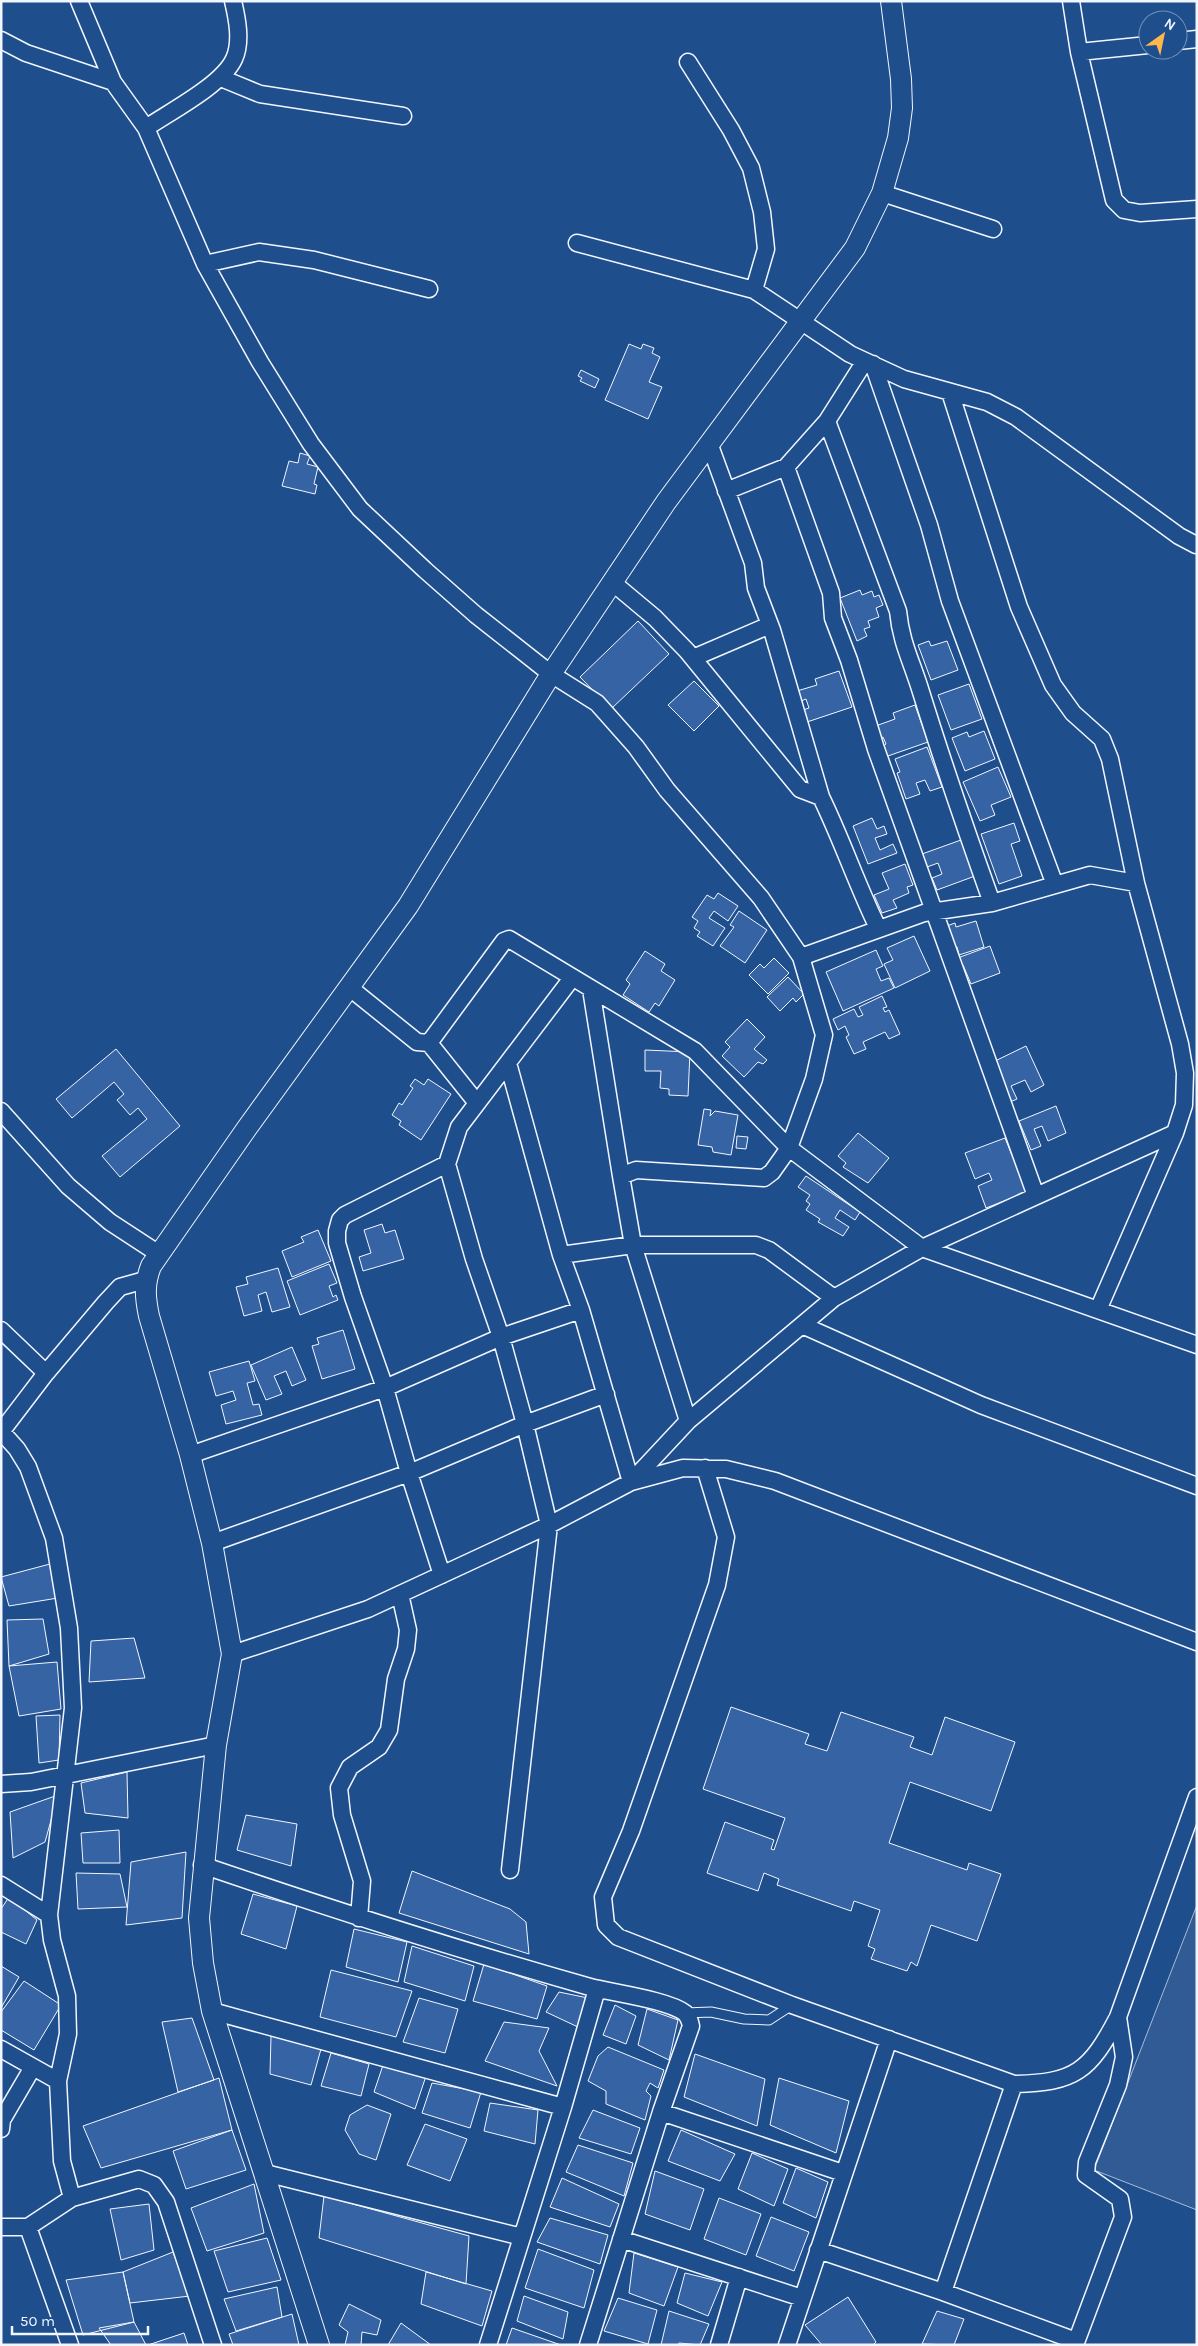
<svg xmlns="http://www.w3.org/2000/svg" width="1198" height="2346" font-family="Karla,sans-serif">
<style>
.green{fill:#305b95;stroke:#a8bbd7}
.building{fill:#3563a3;stroke:#f2f6ff}
.lines{fill:none;stroke-linecap:round;stroke-linejoin:round}
.service-casing{stroke:#f2f6ff;stroke-width:11}
.minor-casing{stroke:#f2f6ff;stroke-width:19}
.tertiary-casing{stroke:#f2f6ff;stroke-width:22}
.service{stroke:#1f4e8c;stroke-width:9}
.minor{stroke:#1f4e8c;stroke-width:16}
.tertiary{stroke:#1f4e8c;stroke-width:20}
</style>
<rect width="100%" height="100%" fill="#1f4e8c"/>
<path class="green" d="M 1197,1905 L 1197,2210 L 1094,2170 Z"/>
<path class="building" d="M 629,344 L 641,349 L 643,344 L 654,348 L 652,353 L 660,357 L 649,382 L 662,387 L 648,419 L 605,400 Z
M 581,370 L 599,379 L 595,388 L 580,381 L 582,378 L 578,376 Z
M 300,453 L 310,456 L 307,464 L 318,467 L 314,484 L 317,485 L 315,494 L 282,486 L 289,461 L 298,463 Z
M 860,590 L 862,595 L 872,591 L 874,597 L 879,595 L 883,605 L 876,608 L 879,617 L 868,621 L 870,627 L 864,629 L 867,636 L 857,641 L 840,598 Z
M 638,621 L 669,654 L 611,709 L 580,677 Z
M 929,641 L 931,646 L 947,641 L 958,670 L 931,680 L 918,645 Z
M 839,671 L 852,707 L 807,722 L 803,710 L 809,708 L 806,699 L 801,701 L 797,691 L 817,685 L 815,679 Z
M 694,681 L 719,706 L 694,731 L 668,705 Z
M 969,684 L 982,719 L 951,730 L 938,695 Z
M 915,705 L 928,742 L 885,757 L 881,748 L 886,744 L 883,737 L 878,739 L 873,727 L 895,719 L 893,713 Z
M 984,731 L 995,759 L 965,771 L 952,738 L 967,732 L 969,737 Z
M 927,747 L 942,787 L 930,791 L 925,780 L 916,783 L 920,794 L 906,799 L 897,773 L 900,772 L 895,759 Z
M 998,767 L 1011,797 L 991,805 L 995,815 L 980,821 L 963,782 Z
M 872,818 L 877,829 L 884,826 L 887,834 L 875,838 L 880,850 L 893,844 L 897,853 L 868,864 L 853,826 Z
M 1014,823 L 1020,841 L 1011,844 L 1022,876 L 999,884 L 981,834 Z
M 961,840 L 975,876 L 937,890 L 932,878 L 942,874 L 938,863 L 927,867 L 922,854 Z
M 905,864 L 913,885 L 907,887 L 909,893 L 893,900 L 897,908 L 882,913 L 874,895 L 889,889 L 882,873 Z
M 718,893 L 738,906 L 728,921 L 714,911 L 709,918 L 725,928 L 713,946 L 697,936 L 700,932 L 694,928 L 698,921 L 692,917 L 707,895 L 714,899 Z
M 739,911 L 767,930 L 745,963 L 720,946 L 734,927 L 730,925 Z
M 976,921 L 984,947 L 959,955 L 957,947 L 951,949 L 944,927 L 955,923 L 956,927 Z
M 914,936 L 930,971 L 895,988 L 884,964 L 893,960 L 887,948 Z
M 990,946 L 1000,973 L 971,984 L 963,965 L 958,967 L 955,959 Z
M 876,950 L 883,966 L 876,969 L 881,981 L 889,978 L 894,988 L 843,1011 L 826,972 Z
M 645,951 L 665,964 L 661,971 L 675,980 L 659,1006 L 655,1003 L 649,1012 L 623,995 L 630,984 L 626,980 Z
M 774,958 L 789,973 L 768,994 L 749,975 L 760,964 L 764,968 Z
M 788,977 L 804,994 L 796,1002 L 793,998 L 780,1011 L 767,997 Z
M 882,996 L 887,1007 L 883,1008 L 885,1012 L 889,1010 L 900,1034 L 889,1039 L 885,1032 L 863,1042 L 866,1049 L 854,1054 L 846,1037 L 849,1035 L 845,1026 L 838,1030 L 833,1019 L 854,1009 L 858,1017 L 863,1015 L 859,1007 Z
M 747,1019 L 765,1037 L 754,1049 L 767,1060 L 763,1064 L 758,1062 L 744,1077 L 722,1056 L 730,1047 L 725,1042 Z
M 1026,1046 L 1044,1085 L 1031,1092 L 1025,1080 L 1011,1086 L 1017,1099 L 1010,1102 L 991,1063 Z
M 116,1049 L 180,1126 L 120,1177 L 102,1156 L 147,1119 L 138,1108 L 130,1115 L 117,1100 L 124,1094 L 114,1082 L 72,1118 L 56,1099 Z
M 645,1050 L 690,1052 L 688,1096 L 669,1095 L 669,1089 L 660,1088 L 661,1071 L 645,1071 Z
M 415,1079 L 424,1085 L 428,1079 L 451,1094 L 421,1140 L 399,1125 L 401,1121 L 392,1115 L 399,1103 L 402,1105 L 413,1088 L 410,1086 Z
M 1056,1106 L 1066,1133 L 1048,1141 L 1042,1126 L 1034,1129 L 1041,1146 L 1031,1150 L 1019,1121 Z
M 704,1109 L 711,1110 L 710,1116 L 715,1111 L 738,1115 L 731,1155 L 713,1152 L 712,1147 L 698,1145 Z
M 858,1133 L 889,1158 L 868,1183 L 843,1167 L 846,1163 L 838,1156 Z
M 737,1136 L 748,1137 L 746,1149 L 736,1148 Z
M 1005,1138 L 1027,1192 L 986,1208 L 978,1186 L 992,1180 L 989,1173 L 975,1179 L 965,1153 Z
M 806,1176 L 860,1212 L 855,1220 L 840,1210 L 835,1218 L 849,1227 L 843,1236 L 818,1222 L 820,1219 L 806,1210 L 810,1204 L 806,1201 L 810,1195 L 798,1187 Z
M 382,1224 L 385,1233 L 395,1230 L 404,1259 L 363,1271 L 359,1257 L 371,1253 L 364,1230 Z
M 318,1230 L 331,1261 L 292,1277 L 282,1251 L 304,1242 L 301,1237 Z
M 329,1264 L 337,1283 L 329,1286 L 333,1297 L 336,1295 L 338,1300 L 300,1315 L 287,1281 Z
M 278,1268 L 290,1307 L 272,1312 L 266,1292 L 258,1295 L 262,1311 L 244,1316 L 236,1287 L 248,1284 L 246,1277 Z
M 343,1330 L 355,1369 L 322,1379 L 312,1346 L 319,1344 L 317,1338 Z
M 292,1347 L 306,1380 L 292,1386 L 286,1371 L 274,1376 L 282,1394 L 266,1400 L 251,1365 Z
M 249,1361 L 255,1381 L 247,1383 L 253,1405 L 259,1404 L 262,1415 L 226,1424 L 221,1405 L 236,1400 L 233,1391 L 216,1396 L 209,1372 Z
M 50,1564 L 64,1597 L 9,1606 L 1,1577 Z
M 43,1619 L 49,1654 L 9,1666 L 7,1620 Z
M 134,1638 L 145,1678 L 89,1682 L 91,1641 Z
M 57,1662 L 61,1709 L 19,1716 L 9,1666 Z
M 731,1707 L 809,1734 L 805,1744 L 827,1751 L 841,1712 L 914,1737 L 910,1747 L 932,1755 L 945,1717 L 1015,1742 L 991,1811 L 910,1782 L 889,1843 L 967,1870 L 969,1863 L 1001,1874 L 977,1941 L 931,1925 L 917,1966 L 911,1962 L 907,1971 L 871,1959 L 875,1949 L 868,1946 L 880,1910 L 854,1901 L 851,1911 L 777,1885 L 779,1879 L 764,1873 L 758,1891 L 707,1873 L 725,1822 L 774,1840 L 771,1849 L 774,1850 L 785,1818 L 703,1789 Z
M 60,1715 L 59,1760 L 39,1763 L 36,1716 Z
M 127,1772 L 128,1818 L 85,1813 L 81,1783 Z
M 58,1795 L 45,1842 L 13,1858 L 10,1812 Z
M 246,1815 L 297,1824 L 291,1866 L 237,1850 Z
M 119,1830 L 120,1863 L 83,1863 L 81,1833 Z
M 186,1852 L 182,1918 L 126,1925 L 131,1862 Z
M 412,1871 L 510,1909 L 526,1922 L 529,1954 L 399,1913 Z
M 76,1873 L 120,1874 L 127,1907 L 78,1909 Z
M 253,1894 L 297,1906 L 286,1949 L 241,1934 Z
M 9,1897 L 37,1920 L 26,1944 L 1,1932 L 1,1909 Z
M 354,1929 L 407,1942 L 398,1982 L 346,1967 Z
M 412,1946 L 474,1966 L 465,2001 L 404,1982 Z
M 484,1964 L 547,1986 L 537,2019 L 473,2001 Z
M 1,1966 L 19,1977 L 1,2008 Z
M 331,1970 L 412,1991 L 396,2037 L 320,2017 Z
M 24,1981 L 61,2005 L 34,2050 L 1,2030 L 1,2012 Z
M 559,1992 L 588,1998 L 578,2027 L 546,2012 Z
M 419,1998 L 458,2009 L 445,2053 L 403,2042 Z
M 615,2005 L 636,2016 L 626,2044 L 603,2035 Z
M 647,2009 L 678,2020 L 669,2060 L 638,2045 Z
M 192,2018 L 214,2080 L 178,2092 L 162,2022 Z
M 504,2022 L 549,2028 L 539,2051 L 557,2086 L 485,2061 Z
M 271,2036 L 321,2049 L 311,2085 L 270,2074 Z
M 608,2047 L 664,2070 L 658,2088 L 650,2083 L 646,2091 L 651,2096 L 645,2120 L 606,2104 L 606,2091 L 588,2081 L 598,2056 Z
M 331,2053 L 369,2064 L 361,2096 L 321,2086 Z
M 695,2054 L 765,2079 L 757,2126 L 684,2097 Z
M 385,2059 L 428,2070 L 415,2109 L 374,2092 Z
M 219,2078 L 232,2130 L 101,2168 L 83,2126 Z
M 779,2078 L 849,2101 L 836,2153 L 770,2125 Z
M 432,2083 L 481,2092 L 470,2128 L 422,2113 Z
M 490,2103 L 538,2110 L 535,2144 L 484,2131 Z
M 367,2105 L 391,2114 L 376,2160 L 359,2154 L 345,2130 L 350,2115 Z
M 593,2110 L 640,2128 L 631,2154 L 579,2138 Z
M 425,2124 L 467,2139 L 450,2181 L 407,2165 Z
M 232,2130 L 246,2170 L 186,2189 L 173,2151 Z
M 681,2130 L 735,2154 L 720,2181 L 668,2161 Z
M 578,2145 L 633,2163 L 624,2196 L 566,2172 Z
M 752,2153 L 788,2169 L 774,2206 L 738,2189 Z
M 796,2168 L 828,2182 L 816,2218 L 783,2203 Z
M 655,2171 L 704,2189 L 690,2230 L 645,2214 Z
M 562,2178 L 619,2204 L 610,2227 L 550,2207 Z
M 254,2184 L 264,2233 L 207,2251 L 191,2208 Z
M 324,2196 L 469,2236 L 466,2284 L 319,2238 Z
M 719,2198 L 761,2214 L 746,2255 L 704,2239 Z
M 149,2204 L 154,2250 L 121,2260 L 110,2209 Z
M 771,2217 L 809,2232 L 794,2271 L 756,2256 Z
M 550,2218 L 608,2235 L 600,2264 L 537,2242 Z
M 267,2238 L 281,2280 L 228,2292 L 214,2251 Z
M 538,2249 L 594,2270 L 584,2308 L 525,2288 Z
M 173,2252 L 190,2296 L 130,2303 L 123,2272 Z
M 634,2253 L 678,2267 L 664,2306 L 629,2293 Z
M 123,2272 L 134,2322 L 83,2335 L 66,2280 Z
M 426,2272 L 492,2291 L 482,2326 L 421,2304 Z
M 685,2273 L 722,2282 L 708,2316 L 677,2303 Z
M 277,2287 L 282,2317 L 236,2331 L 224,2299 Z
M 524,2296 L 568,2312 L 563,2339 L 517,2321 Z
M 848,2297 L 876,2342 L 873,2345 L 822,2345 L 805,2325 Z
M 618,2298 L 657,2310 L 648,2344 L 604,2331 Z
M 349,2304 L 381,2320 L 377,2335 L 362,2332 L 361,2345 L 345,2345 L 348,2332 L 339,2325 Z
M 669,2311 L 709,2324 L 700,2345 L 679,2343 L 678,2345 L 661,2345 Z
M 937,2311 L 964,2319 L 954,2345 L 922,2344 Z
M 292,2314 L 299,2345 L 233,2345 L 229,2334 Z
M 134,2322 L 146,2345 L 111,2345 L 99,2328 Z
M 401,2323 L 431,2345 L 388,2345 Z
M 512,2328 L 561,2345 L 506,2345 Z
M 184,2333 L 188,2345 L 148,2345 Z"/>
<g class="lines">
<g class="service-casing">
<path id="service" d="M 685,2013 L 711,2012 L 744,2019 L 769,2020 L 792,2005"/>
</g>
<g class="minor-casing">
<path id="minor" d="M 79,1 L 113,82 L 146,128 L 205,264 L 260,362 L 311,444 L 360,509 L 425,570 L 476,615 L 551,674 L 597,703 L 613,721 L 636,747 L 667,790 L 761,898 L 801,957 L 924,913 L 992,903 L 1090,875 L 1136,883
M 1071,1 L 1079,52 L 1114,200 L 1124,210 L 1140,213 L 1197,209
M 1,40 L 26,53 L 113,82
M 1178,41 L 1197,39
M 1079,52 L 1148,45
M 688,62 L 731,130 L 751,168 L 762,212 L 766,249 L 754,290
M 221,78 L 260,94 L 403,116
M 146,128 C 171,111 222,85 234,59 C 242,42 237,18 233,1
M 882,193 L 993,229
M 577,243 L 754,290 L 850,354 L 904,379 L 987,402 L 1016,417 L 1179,536 L 1196,545
M 205,264 L 259,252 L 314,260 L 429,289
M 865,361 L 827,421 L 898,611 C 901,643 912,662 921,692 C 943,763 967,833 992,903
M 873,364 L 929,525 L 950,601 L 1055,885
M 950,392 L 1019,607 L 1053,685 L 1073,713 L 1102,739 L 1110,759 L 1136,883 L 1180,1044 L 1185,1073 L 1184,1105 L 1175,1133 L 1098,1310
M 827,421 L 786,467 L 831,593 L 833,618 L 849,660 L 876,749 L 1036,1196
M 709,443 L 753,563 L 756,588 L 772,630 L 821,797
M 726,491 L 786,467
M 612,582 L 655,618 L 687,651 L 800,789 L 821,797 C 842,840 857,885 878,928
M 693,658 L 770,625
M 350,988 L 417,1042 L 429,1043 L 504,941 L 509,939 L 695,1051 L 789,1148 L 814,1079 L 824,1035 L 801,957
M 591,989 L 621,1176
M 429,1043 L 477,1103
M 508,1063 L 561,1255 L 581,1310 L 631,1482 L 688,1421 L 834,1298 L 922,1248 L 1175,1133
M 1,1111 L 68,1186 L 110,1222 L 159,1254
M 561,1255 L 633,1245 L 756,1245 L 769,1250 L 834,1298
M 802,1325 L 981,1405 L 1197,1486
M 1,1330 L 46,1373
M 688,1421 L 633,1245 L 621,1176 L 636,1170 L 764,1178 L 772,1172 L 789,1148 L 922,1248 L 1197,1345
M 1,1431 L 17,1449 L 28,1467 L 54,1538 L 69,1628 L 73,1708 L 49,1915 L 52,1940 L 67,1996 L 68,2034 L 58,2081 L 62,2161 L 72,2198
M 1,1432 L 46,1373 L 106,1302 L 120,1287 L 145,1280
M 190,1455 L 385,1388 L 501,1337 L 581,1310
M 705,1468 L 726,1537 L 717,1585 L 631,1831 L 603,1897 L 606,1925 L 618,1937 L 792,2005 L 1014,2084 C 1075,2083 1090,2071 1118,2017 L 1197,1797
M 212,1543 L 409,1473 L 385,1388 L 353,1297 L 337,1243 L 337,1231 L 340,1220 L 345,1215 L 447,1164
M 442,1575 L 409,1473 L 525,1424 L 606,1394
M 232,1654 L 368,1609 L 549,1525 L 631,1482 L 683,1468 L 726,1469 L 775,1481 L 1197,1642
M 1,1784 L 31,1782 L 216,1745
M 202,1865 C 331,1909 459,1950 590,1987 C 613,1993 668,2000 685,2013 C 689,2017 690,2021 691,2026 L 661,2112 L 588,2345
M 510,1870 L 549,1525 L 525,1424 L 501,1337 L 474,1259 L 447,1164 L 459,1127 L 572,978
M 1,1885 L 49,1915
M 359,1918 L 362,1881 L 342,1815 L 339,1788 L 350,1767 L 379,1747 L 389,1730 L 396,1679 L 406,1649 L 408,1630 L 400,1594
M 212,2011 L 563,2107
M 1,2049 L 58,2081
M 661,2112 L 843,2173
M 1,2129 L 2,2120 L 33,2067
M 265,2173 L 522,2237
M 1,2227 L 28,2227 L 72,2198 L 139,2179 L 154,2185 L 166,2202 L 213,2345
M 28,2227 L 70,2345
M 621,2239 L 802,2298
M 818,2250 L 943,2292 L 1076,2341
M 943,2292 L 1014,2084
M 488,2345 L 563,2107 L 597,1989
M 719,2345 L 739,2277
M 787,2345 L 889,2039
M 1075,2345 L 1123,2217 L 1120,2199 L 1086,2175 L 1087,2162 L 1118,2085 L 1124,2057 L 1118,2017"/>
</g>
<g class="tertiary-casing">
<path id="tertiary" d="M 319,2345 L 212,2011 L 203,1963 L 199,1918 L 216,1745 L 232,1654 L 212,1543 L 190,1455 L 149,1316 C 145,1297 144,1284 151,1266 L 247,1128 L 408,906 L 551,674 L 666,502 L 855,248 L 882,193 L 898,138 L 902,108 L 901,79 L 891,1"/>
</g>
<use href="#service" class="service"/>
<use href="#minor" class="minor"/>
<use href="#tertiary" class="tertiary"/>
</g>
<rect width="1198" height="2346" fill="none" stroke="#f2f6ff" stroke-width="5"/>
<g transform="translate(1163 35) rotate(33)"><circle r="24" fill="#1f4e8c" stroke="#7391ba"/>
<path d="M0-4L9 19L0 12L-9 19Z" fill="#ffb74d"/>
<text y="-8" font-size="14" font-weight="bold" text-anchor="middle" fill="#f2f6ff">N</text>
</g>
<path d="M12 2326v8h136v-8" fill="none" stroke="#f2f6ff" stroke-width="2.5"/>
<text x="20" y="2326" font-size="15" fill="#f2f6ff" stroke="#1f4e8c" stroke-width="4" paint-order="stroke">50 m</text>
</svg>
